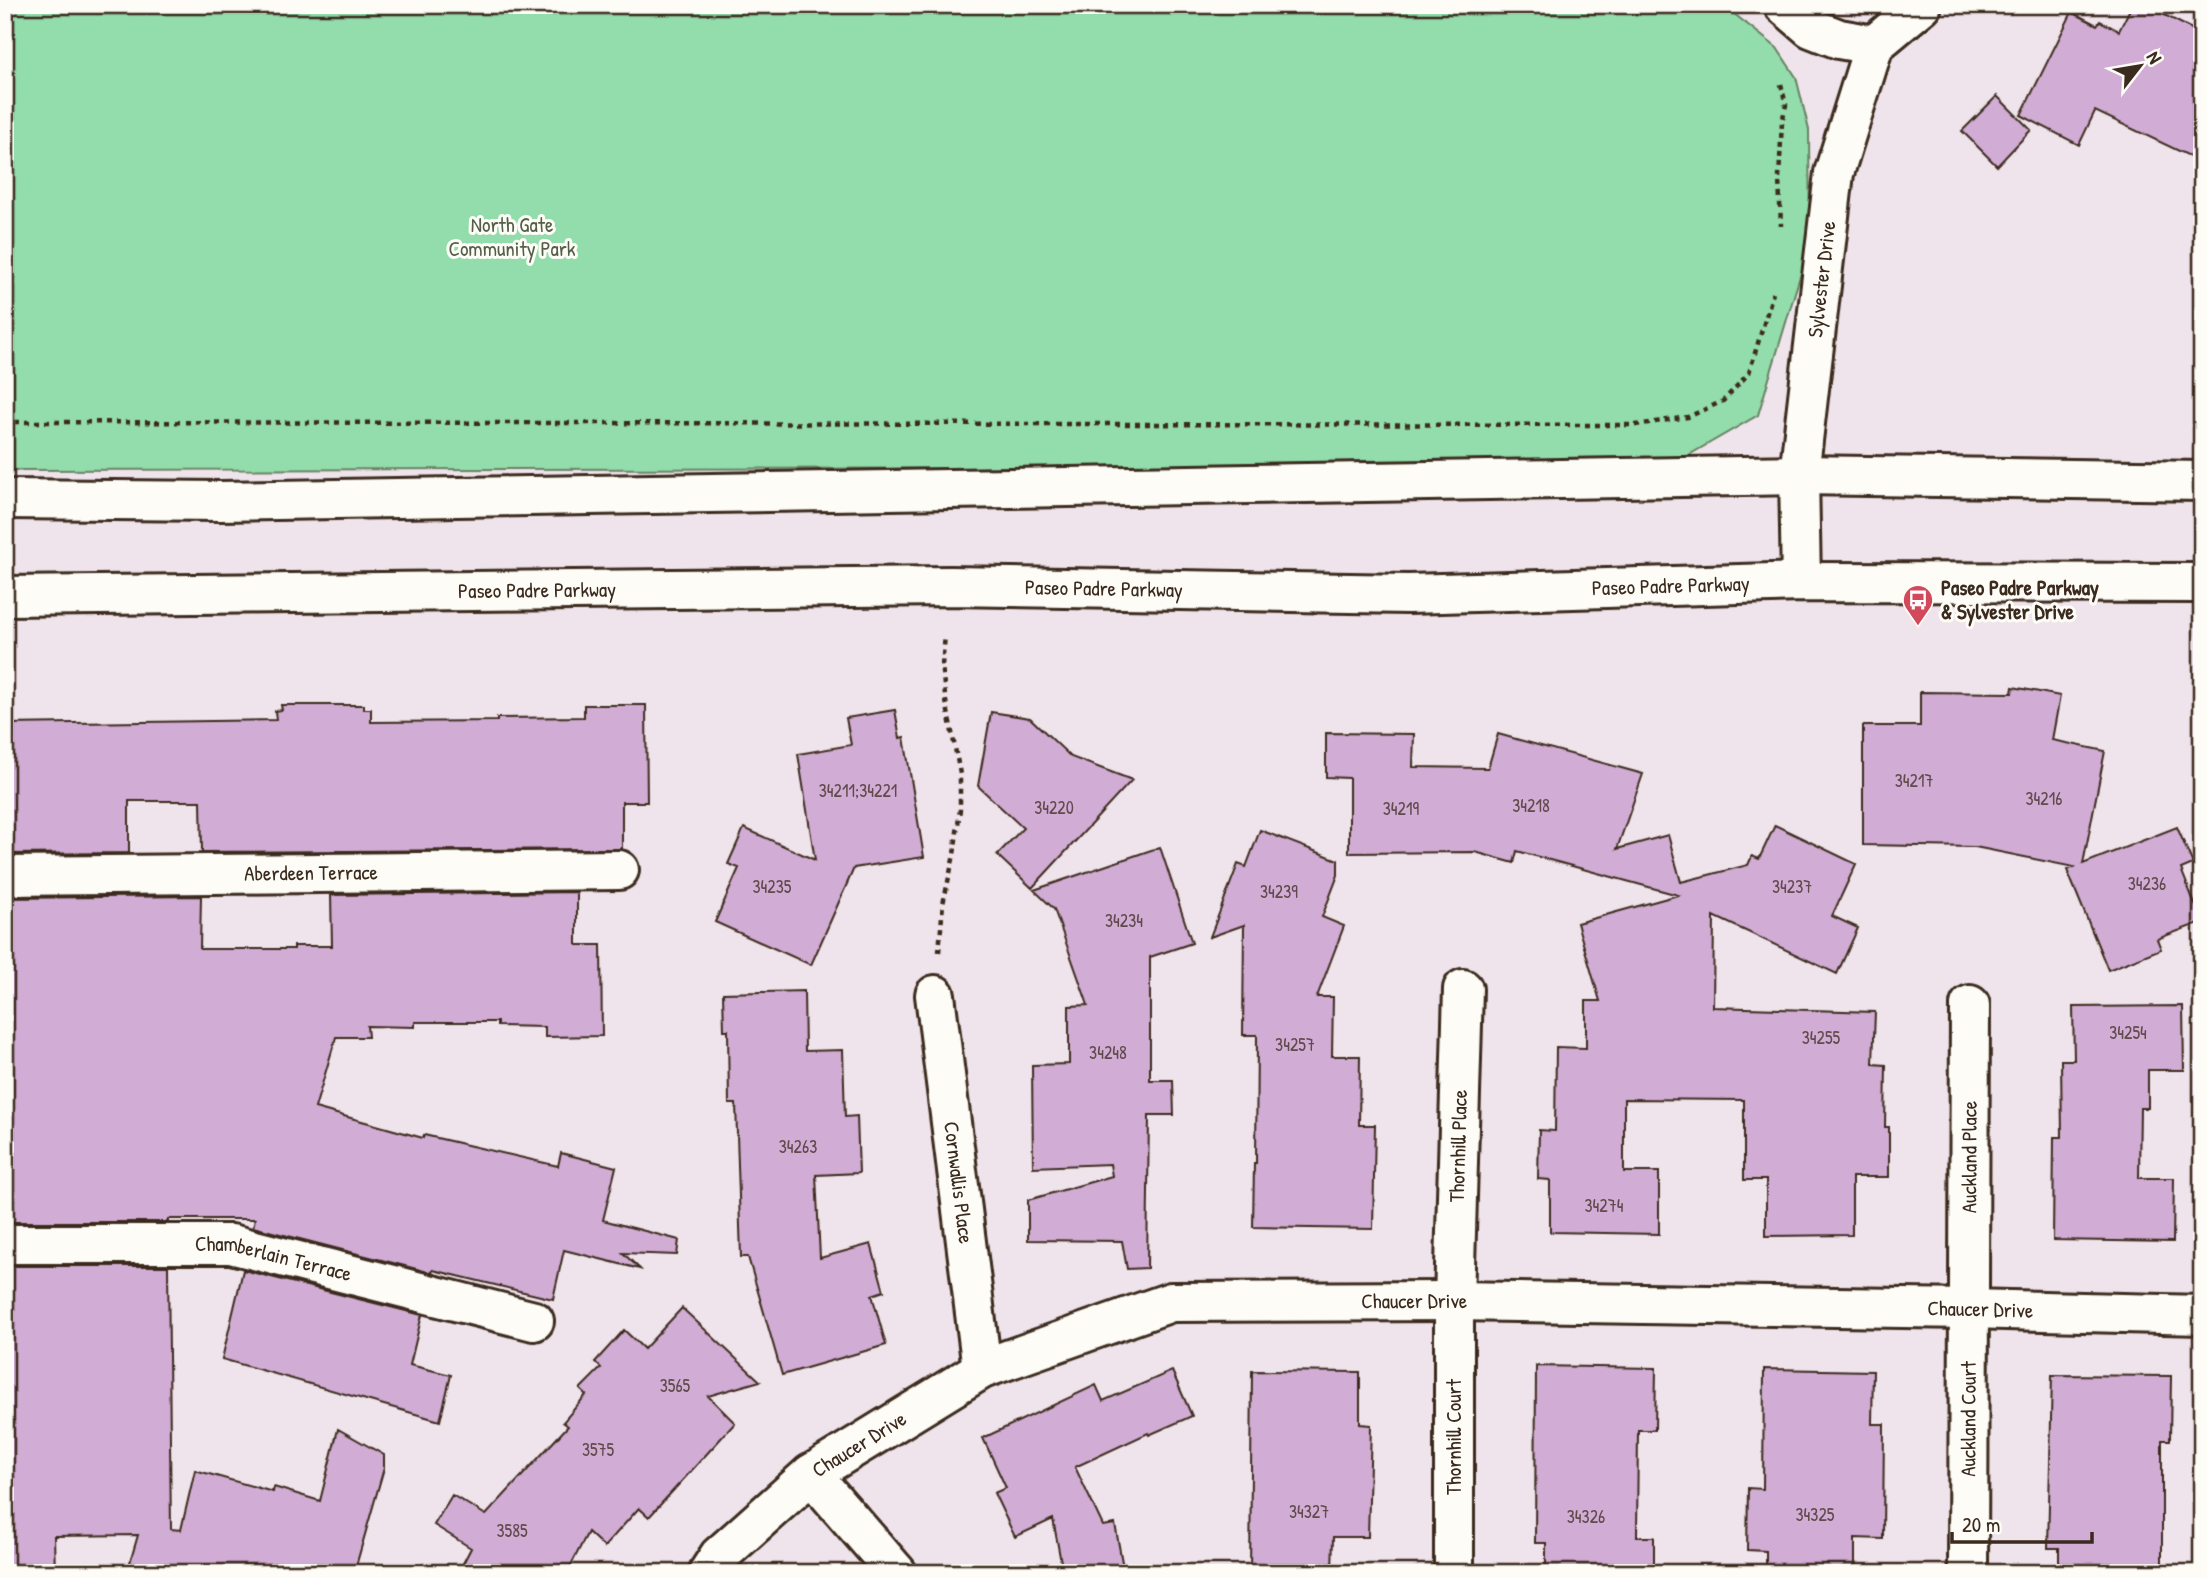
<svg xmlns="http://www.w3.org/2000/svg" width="2207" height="1578" font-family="'Patrick Hand',sans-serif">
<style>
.green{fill:#93dcab;stroke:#678364;stroke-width:2}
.building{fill:#d1acd4;stroke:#3b2a1e;stroke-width:2}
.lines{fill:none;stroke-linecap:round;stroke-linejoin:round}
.minor-casing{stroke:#3b2a1e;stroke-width:44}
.secondary-casing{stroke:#3b2a1e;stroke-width:44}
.path{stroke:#3b2a1e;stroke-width:4.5;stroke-dasharray:5 5;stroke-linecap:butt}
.minor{stroke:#fdfcf7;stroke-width:38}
.secondary{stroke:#fdfcf7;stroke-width:38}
.labels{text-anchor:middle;stroke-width:6;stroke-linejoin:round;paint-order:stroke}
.number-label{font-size:18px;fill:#604a4c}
.park-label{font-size:21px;fill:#555f48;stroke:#fdfcf7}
.street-label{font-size:21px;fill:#3b2a1e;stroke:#fdfcf7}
.poi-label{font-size:21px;font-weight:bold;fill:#3b2a1e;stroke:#fdfcf7;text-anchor:start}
</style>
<rect width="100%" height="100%" fill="#f0e4ec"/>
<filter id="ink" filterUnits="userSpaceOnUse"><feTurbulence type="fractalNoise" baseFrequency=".0143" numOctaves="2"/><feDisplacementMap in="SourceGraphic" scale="14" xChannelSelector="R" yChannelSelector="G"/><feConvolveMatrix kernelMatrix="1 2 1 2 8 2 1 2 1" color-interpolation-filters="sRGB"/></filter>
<g filter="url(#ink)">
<path class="green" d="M 5,5 L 1723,5 L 1777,48 L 1796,77 L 1809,130 L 1810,243 L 1758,415 L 1668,467 L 5,470 Z"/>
<path class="building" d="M 2132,5 L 2145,5 L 2202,34 L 2202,162 L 2095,111 L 2079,145 L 2021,115 L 2072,12 L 2097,25 L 2100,21 L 2119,31 Z
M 1997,96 L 2031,130 L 1997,166 L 1962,131 Z
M 2013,687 L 2060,696 L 2052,740 L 2105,751 L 2083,864 L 2177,827 L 2193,864 L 2181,869 L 2202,922 L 2157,939 L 2161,949 L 2108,970 L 2067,870 L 2074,867 L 1975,847 L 1863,845 L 1863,726 L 1920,726 L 1920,692 L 2012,693 Z
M 281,705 L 364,705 L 364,709 L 371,709 L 371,722 L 497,721 L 497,718 L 584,717 L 584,705 L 646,705 L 647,802 L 622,802 L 622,849 L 202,852 L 201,801 L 129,801 L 129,853 L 5,854 L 5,724 L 276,720 L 275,711 L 282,710 Z
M 895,710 L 900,738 L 904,737 L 924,857 L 854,868 L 811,965 L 715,922 L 739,868 L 728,864 L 744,828 L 815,860 L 798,754 L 851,745 L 846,718 Z
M 991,712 L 1030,718 L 1071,757 L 1132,780 L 1032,888 L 997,855 L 1023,828 L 978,786 Z
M 1326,733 L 1414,734 L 1413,767 L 1488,768 L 1498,734 L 1643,774 L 1617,849 L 1668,835 L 1681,882 L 1748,865 L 1752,856 L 1759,859 L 1775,825 L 1856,864 L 1832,916 L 1858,928 L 1837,974 L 1714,916 L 1713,1007 L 1875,1012 L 1873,1064 L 1886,1065 L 1885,1127 L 1889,1127 L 1889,1177 L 1852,1177 L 1852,1235 L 1766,1236 L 1766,1180 L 1744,1180 L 1744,1100 L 1624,1099 L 1624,1172 L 1659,1172 L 1659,1234 L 1550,1232 L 1550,1180 L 1538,1179 L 1539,1130 L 1555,1131 L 1556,1047 L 1586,1048 L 1586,1001 L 1600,1001 L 1577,923 L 1678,895 L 1517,851 L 1514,863 L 1475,852 L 1349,853 L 1349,778 L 1326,777 Z
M 1260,830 L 1338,860 L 1338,875 L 1322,917 L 1344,926 L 1317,997 L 1333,997 L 1332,1056 L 1360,1056 L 1359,1125 L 1375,1125 L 1373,1229 L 1253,1227 L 1254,1163 L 1256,1163 L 1257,1035 L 1243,1035 L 1244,925 L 1210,937 L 1238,864 L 1246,867 Z
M 1160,847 L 1192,943 L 1150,957 L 1150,1080 L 1173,1080 L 1174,1115 L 1149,1115 L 1147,1268 L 1127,1269 L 1122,1241 L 1028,1240 L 1028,1200 L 1112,1176 L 1110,1164 L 1033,1167 L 1032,1065 L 1069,1064 L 1069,1006 L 1088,1005 L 1054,909 L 1034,890 Z
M 577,892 L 577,945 L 601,945 L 602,1036 L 545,1037 L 545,1027 L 497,1026 L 497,1022 L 415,1022 L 415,1027 L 367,1026 L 368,1037 L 336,1037 L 315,1108 L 423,1138 L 424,1135 L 558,1166 L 561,1153 L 616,1167 L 603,1220 L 679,1240 L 677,1255 L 623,1253 L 640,1269 L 564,1250 L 553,1299 L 433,1270 L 432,1273 L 253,1227 L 255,1219 L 168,1219 L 168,1222 L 5,1222 L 5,898 L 201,896 L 200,949 L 294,949 L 294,946 L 332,946 L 331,895 Z
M 804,991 L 805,1051 L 843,1050 L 845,1117 L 857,1116 L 859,1173 L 816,1175 L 820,1258 L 871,1244 L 884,1291 L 872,1295 L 886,1345 L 782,1375 L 748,1257 L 741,1257 L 736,1104 L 729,1104 L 728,1030 L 724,1030 L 723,993 Z
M 2183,1006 L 2184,1070 L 2148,1070 L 2148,1108 L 2140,1108 L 2139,1178 L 2174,1178 L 2173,1242 L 2053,1240 L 2054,1137 L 2062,1137 L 2061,1060 L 2074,1060 L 2073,1007 Z
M 5,1266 L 168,1266 L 171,1529 L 181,1530 L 195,1470 L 273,1492 L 274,1487 L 320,1501 L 338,1429 L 384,1455 L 384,1468 L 354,1573 L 127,1573 L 138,1535 L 54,1536 L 55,1573 L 5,1573 Z
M 243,1270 L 422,1315 L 410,1365 L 451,1375 L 440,1421 L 222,1359 Z
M 682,1308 L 760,1381 L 708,1396 L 735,1423 L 649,1517 L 639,1508 L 604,1547 L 588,1532 L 567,1573 L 458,1573 L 471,1548 L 434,1525 L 452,1495 L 486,1515 L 568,1426 L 563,1422 L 586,1395 L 580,1389 L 601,1368 L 595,1362 L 624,1330 L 644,1349 Z
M 1536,1366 L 1656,1368 L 1655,1430 L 1638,1430 L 1637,1537 L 1654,1537 L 1654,1573 L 1546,1573 L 1546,1543 L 1535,1543 Z
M 1764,1369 L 1873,1371 L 1872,1424 L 1884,1424 L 1883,1539 L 1855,1538 L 1855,1573 L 1766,1573 L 1766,1551 L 1747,1550 L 1748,1488 L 1763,1489 Z
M 1172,1371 L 1192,1416 L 1149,1435 L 1148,1433 L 1075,1467 L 1103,1526 L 1115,1524 L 1124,1573 L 1063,1573 L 1053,1519 L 1015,1537 L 994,1493 L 1006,1488 L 983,1438 L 1096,1385 L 1103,1401 Z
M 1252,1371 L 1360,1372 L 1360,1424 L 1371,1425 L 1368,1537 L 1333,1537 L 1332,1573 L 1250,1573 Z
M 2052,1375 L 2171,1376 L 2170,1440 L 2162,1440 L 2162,1573 L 2059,1573 L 2059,1548 L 2048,1548 Z"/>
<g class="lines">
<g class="minor-casing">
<g id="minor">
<path d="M 1784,5 L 1811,28 L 1839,39 L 1874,45"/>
<path id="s1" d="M 1801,582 L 1799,475 L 1834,173 L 1874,45 L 1922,5"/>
<path id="s2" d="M 5,876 L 619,870"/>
<path id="s3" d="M 935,995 L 982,1369"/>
<path id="s4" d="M 5,1244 L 231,1244 L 534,1321"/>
<path d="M 811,1474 L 897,1573"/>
<path id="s5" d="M 708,1573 L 719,1556 L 811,1474 L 982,1369 L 1171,1302 L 1454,1301 L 1969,1309 L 2202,1315"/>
<path id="s6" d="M 1454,1573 L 1454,1301 L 1463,989"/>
<path id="s7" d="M 1968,1573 L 1970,1005"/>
</g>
</g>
<g class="secondary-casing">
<g id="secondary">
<path d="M 5,499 L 221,501 L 1799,475 L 2202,481"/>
<path id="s8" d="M 5,596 L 950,586 L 1408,594 L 1801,582 L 2202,583"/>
</g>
</g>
<path class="path" d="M 1781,84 L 1786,105 L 1782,122 L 1779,178 L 1781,226
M 5,422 L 1636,425 L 1688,417 L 1723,401 L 1749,373 L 1773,293
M 939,952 L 943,904 L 954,855 L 960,809 L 960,774 L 945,696 L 942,665 L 945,636"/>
<use href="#minor" class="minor"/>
<use href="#secondary" class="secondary"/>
</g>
</g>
<defs>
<g id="bus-pin" transform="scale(1.575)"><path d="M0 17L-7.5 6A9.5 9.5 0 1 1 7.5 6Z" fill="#d1495b" stroke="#fdfcf7"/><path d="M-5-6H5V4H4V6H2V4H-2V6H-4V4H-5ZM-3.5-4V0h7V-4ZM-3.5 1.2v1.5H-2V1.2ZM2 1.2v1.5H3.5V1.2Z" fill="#fff"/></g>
</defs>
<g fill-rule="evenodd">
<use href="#bus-pin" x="1918" y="600"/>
</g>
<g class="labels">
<g class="number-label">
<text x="1914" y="787">34217</text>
<text x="858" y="797">34211;34221</text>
<text x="2044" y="805">34216</text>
<text x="1531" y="812">34218</text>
<text x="1054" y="814">34220</text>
<text x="1401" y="815">34219</text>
<text x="2147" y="890">34236</text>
<text x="772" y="893">34235</text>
<text x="1792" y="893">34237</text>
<text x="1279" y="898">34239</text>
<text x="1124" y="927">34234</text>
<text x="2128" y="1039">34254</text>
<text x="1821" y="1044">34255</text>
<text x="1295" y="1051">34257</text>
<text x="1108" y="1059">34248</text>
<text x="798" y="1153">34263</text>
<text x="1604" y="1212">34274</text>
<text x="675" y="1392">3565</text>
<text x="598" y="1456">3575</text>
<text x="1309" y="1518">34327</text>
<text x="1815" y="1521">34325</text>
<text x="1586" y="1523">34326</text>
<text x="512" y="1537">3585</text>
</g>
<g class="park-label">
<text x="512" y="232">North Gate<tspan x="512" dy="24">Community Park</tspan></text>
</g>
<g class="street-label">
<text dy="7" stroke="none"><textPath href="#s1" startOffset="304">Sylvester Drive</textPath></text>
<text dy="7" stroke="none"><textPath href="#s8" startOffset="1666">Paseo Padre Parkway</textPath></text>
<text dy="7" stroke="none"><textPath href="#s8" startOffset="1099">Paseo Padre Parkway</textPath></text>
<text dy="7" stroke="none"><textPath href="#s8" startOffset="532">Paseo Padre Parkway</textPath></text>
<text dy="7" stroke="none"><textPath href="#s2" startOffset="306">Aberdeen Terrace</textPath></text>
<text dy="7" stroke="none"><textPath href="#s6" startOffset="427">Thornhill Place</textPath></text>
<text dy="7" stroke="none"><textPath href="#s7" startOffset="416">Auckland Place</textPath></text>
<text dy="7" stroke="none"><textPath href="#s3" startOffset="189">Cornwallis Place</textPath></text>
<text dy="7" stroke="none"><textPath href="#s4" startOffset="270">Chamberlain Terrace</textPath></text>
<text dy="7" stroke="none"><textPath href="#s5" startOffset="788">Chaucer Drive</textPath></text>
<text dy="7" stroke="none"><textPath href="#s5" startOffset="1354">Chaucer Drive</textPath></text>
<text dy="7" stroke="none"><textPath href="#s7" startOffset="154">Auckland Court</textPath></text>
<text transform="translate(1454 1437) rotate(-90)" y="7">Thornhill Court</text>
<text dy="7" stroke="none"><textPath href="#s5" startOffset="200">Chaucer Drive</textPath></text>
</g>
<g class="poi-label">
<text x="1941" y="595">Paseo Padre Parkway<tspan x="1941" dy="24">&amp; Sylvester Drive</tspan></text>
</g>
</g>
<rect width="2207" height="1578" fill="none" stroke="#fdfcf7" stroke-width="28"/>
<rect x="14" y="14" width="2179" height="1550" fill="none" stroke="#3b2a1e" stroke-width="2.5" filter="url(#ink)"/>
<g transform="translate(2140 66) rotate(59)" stroke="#fdfcf7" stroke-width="5" paint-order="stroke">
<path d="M0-5L12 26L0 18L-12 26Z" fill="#3b2a1e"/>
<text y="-10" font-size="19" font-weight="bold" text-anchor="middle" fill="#3b2a1e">N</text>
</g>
<path d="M1952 1532v10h140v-10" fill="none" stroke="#3b2a1e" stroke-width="3.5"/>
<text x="1962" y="1532" font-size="21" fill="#3b2a1e" stroke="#fdfcf7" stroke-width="5" paint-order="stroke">20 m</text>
</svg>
